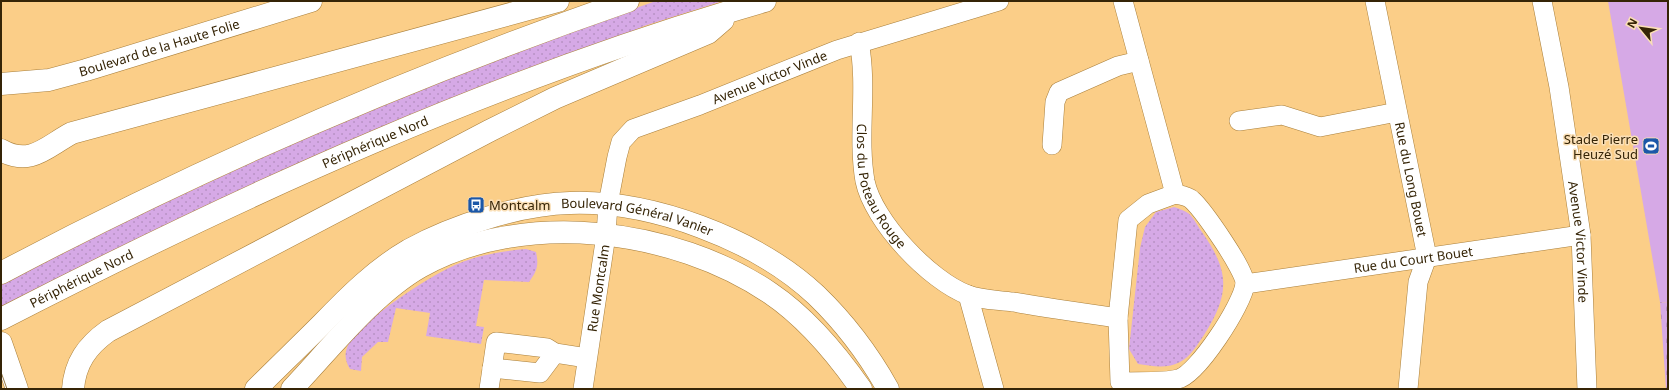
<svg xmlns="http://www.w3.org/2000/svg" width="1669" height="390" font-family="'Noto Sans',sans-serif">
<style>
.grass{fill:url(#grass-dots)}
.cemetery{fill:url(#cemetery-stones)}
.garden{fill:#d6a9e6}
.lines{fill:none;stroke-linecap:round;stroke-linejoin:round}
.street-casing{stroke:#a97f3a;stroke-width:20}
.secondary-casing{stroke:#a97f3a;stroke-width:23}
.highway-casing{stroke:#a97f3a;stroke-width:23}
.street{stroke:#fff;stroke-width:19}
.secondary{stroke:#fff;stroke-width:22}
.highway{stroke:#fff;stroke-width:22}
.tram{stroke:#967846;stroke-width:1}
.labels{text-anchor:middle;stroke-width:3;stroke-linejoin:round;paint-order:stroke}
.street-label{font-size:13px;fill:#352406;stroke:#fadfb6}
.poi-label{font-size:13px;fill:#352406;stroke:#fadfb6;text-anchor:end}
</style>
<defs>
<pattern id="grass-dots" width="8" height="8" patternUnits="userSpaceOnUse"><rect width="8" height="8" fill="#d6a9e6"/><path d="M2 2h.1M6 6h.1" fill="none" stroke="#b891c4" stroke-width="1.8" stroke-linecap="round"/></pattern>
<pattern id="cemetery-stones" width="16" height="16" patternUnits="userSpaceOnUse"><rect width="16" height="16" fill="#d6a9e6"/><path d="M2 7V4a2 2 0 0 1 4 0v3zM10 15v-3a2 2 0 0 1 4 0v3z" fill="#b891c4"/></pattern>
</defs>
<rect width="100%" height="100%" fill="#fbce88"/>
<path class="grass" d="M 656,1 L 723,1 L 644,26 L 1,309 L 1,285 L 126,221 L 300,140 L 507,55 L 567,32 Z
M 1174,207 C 1193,213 1191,216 1202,232 C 1230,272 1230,294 1204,335 C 1198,344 1190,357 1180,362 C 1168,369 1151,366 1138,364 L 1129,349 L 1140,248 L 1145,227 L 1156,212 Z
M 526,249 L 536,252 C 539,266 537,271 529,282 L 484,280 L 476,326 L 484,327 L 481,344 L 426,336 L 430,313 L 396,308 L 388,342 L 378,342 L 362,357 L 361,371 L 350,369 C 346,362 344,356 347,348 C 356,323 430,276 455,265 C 478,255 502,251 526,249 Z"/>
<path class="cemetery" d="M 1660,302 L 1668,303 L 1668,389 L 1666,389 Z"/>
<path class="garden" d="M 1608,1 L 1668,1 L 1668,303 L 1660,302 Z"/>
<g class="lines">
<g class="street-casing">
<g id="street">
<path d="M 1123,1 L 1175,194"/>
<path id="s1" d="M 1375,1 L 1427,257 L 1418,282 L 1408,389"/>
<path id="s2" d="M 1542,1 L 1559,87 L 1581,235 L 1587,389"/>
<path id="s3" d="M 859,42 C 868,88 857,135 865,181 C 873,221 930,281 968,295 C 981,300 998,300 1013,302 C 1048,308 1083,313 1118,318"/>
<path d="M 1239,121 L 1282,115 L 1320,127 L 1397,112"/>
<path d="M 1052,145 L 1055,102 L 1059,92 L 1118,66 L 1139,61"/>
<path d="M 1175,194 C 1180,195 1188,196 1192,200 C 1203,210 1246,271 1245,284 C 1243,304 1197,375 1178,379 C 1164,383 1135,381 1120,382 L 1118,318 L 1128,220 L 1148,204 Z"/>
<path id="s4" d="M 1245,284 L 1581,235"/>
<path d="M 968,295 L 994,389"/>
<path d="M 492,368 L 540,373 L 555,353"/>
<path d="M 489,389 L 496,342 L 547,348 L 555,353 L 587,358"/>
<path id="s5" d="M 583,389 L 606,235 L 608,204 L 617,157 L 621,142 L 633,129 L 700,105 L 837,50 L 999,1"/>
</g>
</g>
<g class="secondary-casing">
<g id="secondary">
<path id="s6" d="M 1,84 L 49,80 L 86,70 L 311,1"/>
<path d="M 1,343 L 17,389"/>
<path id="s7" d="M 256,389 C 278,367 300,346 322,324 C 348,297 376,269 409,250 C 453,226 520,204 570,203 C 651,200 756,239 816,295 C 844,322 869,355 888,389"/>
<path d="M 292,389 C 329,350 373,294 420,267 C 523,209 674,228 770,293 C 807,318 836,353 861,389"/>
</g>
</g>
<g class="highway-casing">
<g id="highway">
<path d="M 1,150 C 31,167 47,146 72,133 L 558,1"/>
<path d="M 1,273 C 201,167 414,75 628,1"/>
<path id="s8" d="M 1,319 C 246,193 500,77 765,1"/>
<path d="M 73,389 C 75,363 87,346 108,331 L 489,131 L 555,98 L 708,33 L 723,20"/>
</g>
</g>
<use href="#street" class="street"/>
<use href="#secondary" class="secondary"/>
<use href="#highway" class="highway"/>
<path class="tram" d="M 1,372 L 7,389"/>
</g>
<defs>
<g id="stadium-square" transform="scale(0.9)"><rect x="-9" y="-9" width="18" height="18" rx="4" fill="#1b57a8" stroke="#fadfb6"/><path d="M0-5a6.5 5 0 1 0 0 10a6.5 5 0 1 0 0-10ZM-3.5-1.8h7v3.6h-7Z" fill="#fff"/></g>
<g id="bus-square" transform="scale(0.9)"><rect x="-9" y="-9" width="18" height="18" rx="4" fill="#1b57a8" stroke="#fadfb6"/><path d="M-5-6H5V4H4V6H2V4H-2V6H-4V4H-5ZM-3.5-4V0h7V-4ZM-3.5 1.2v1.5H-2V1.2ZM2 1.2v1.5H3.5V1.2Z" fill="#fff"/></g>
</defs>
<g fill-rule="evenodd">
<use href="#stadium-square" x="1651" y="146"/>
<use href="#bus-square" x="476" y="205"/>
</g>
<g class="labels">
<g class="street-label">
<text dy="5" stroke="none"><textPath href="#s6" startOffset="163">Boulevard de la Haute Folie</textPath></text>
<text dy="5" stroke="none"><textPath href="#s5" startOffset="414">Avenue Victor Vinde</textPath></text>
<text dy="5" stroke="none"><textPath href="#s8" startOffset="414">Périphérique Nord</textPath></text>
<text dy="5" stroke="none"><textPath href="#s1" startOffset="182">Rue du Long Bouet</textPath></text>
<text dy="5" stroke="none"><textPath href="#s3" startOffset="149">Clos du Poteau Rouge</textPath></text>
<text dy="5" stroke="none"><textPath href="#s7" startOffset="445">Boulevard Général Vanier</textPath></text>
<text dy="5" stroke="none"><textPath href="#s2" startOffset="244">Avenue Victor Vinde</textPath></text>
<text dy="5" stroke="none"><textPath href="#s4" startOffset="170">Rue du Court Bouet</textPath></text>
<text dy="5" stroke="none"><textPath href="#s8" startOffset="90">Périphérique Nord</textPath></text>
<text dy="5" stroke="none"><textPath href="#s5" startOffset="102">Rue Montcalm</textPath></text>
</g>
<g class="poi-label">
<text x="1638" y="144">Stade Pierre<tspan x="1638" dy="15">Heuzé Sud</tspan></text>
<text x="489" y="210" text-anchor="start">Montcalm</text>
</g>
</g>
<rect width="1669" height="390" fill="none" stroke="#352406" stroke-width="4"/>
<g transform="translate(1641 28) rotate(299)" stroke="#fadfb6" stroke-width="3" paint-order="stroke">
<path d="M0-3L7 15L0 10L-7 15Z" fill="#352406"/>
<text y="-6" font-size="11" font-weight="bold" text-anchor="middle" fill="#352406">N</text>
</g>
</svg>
